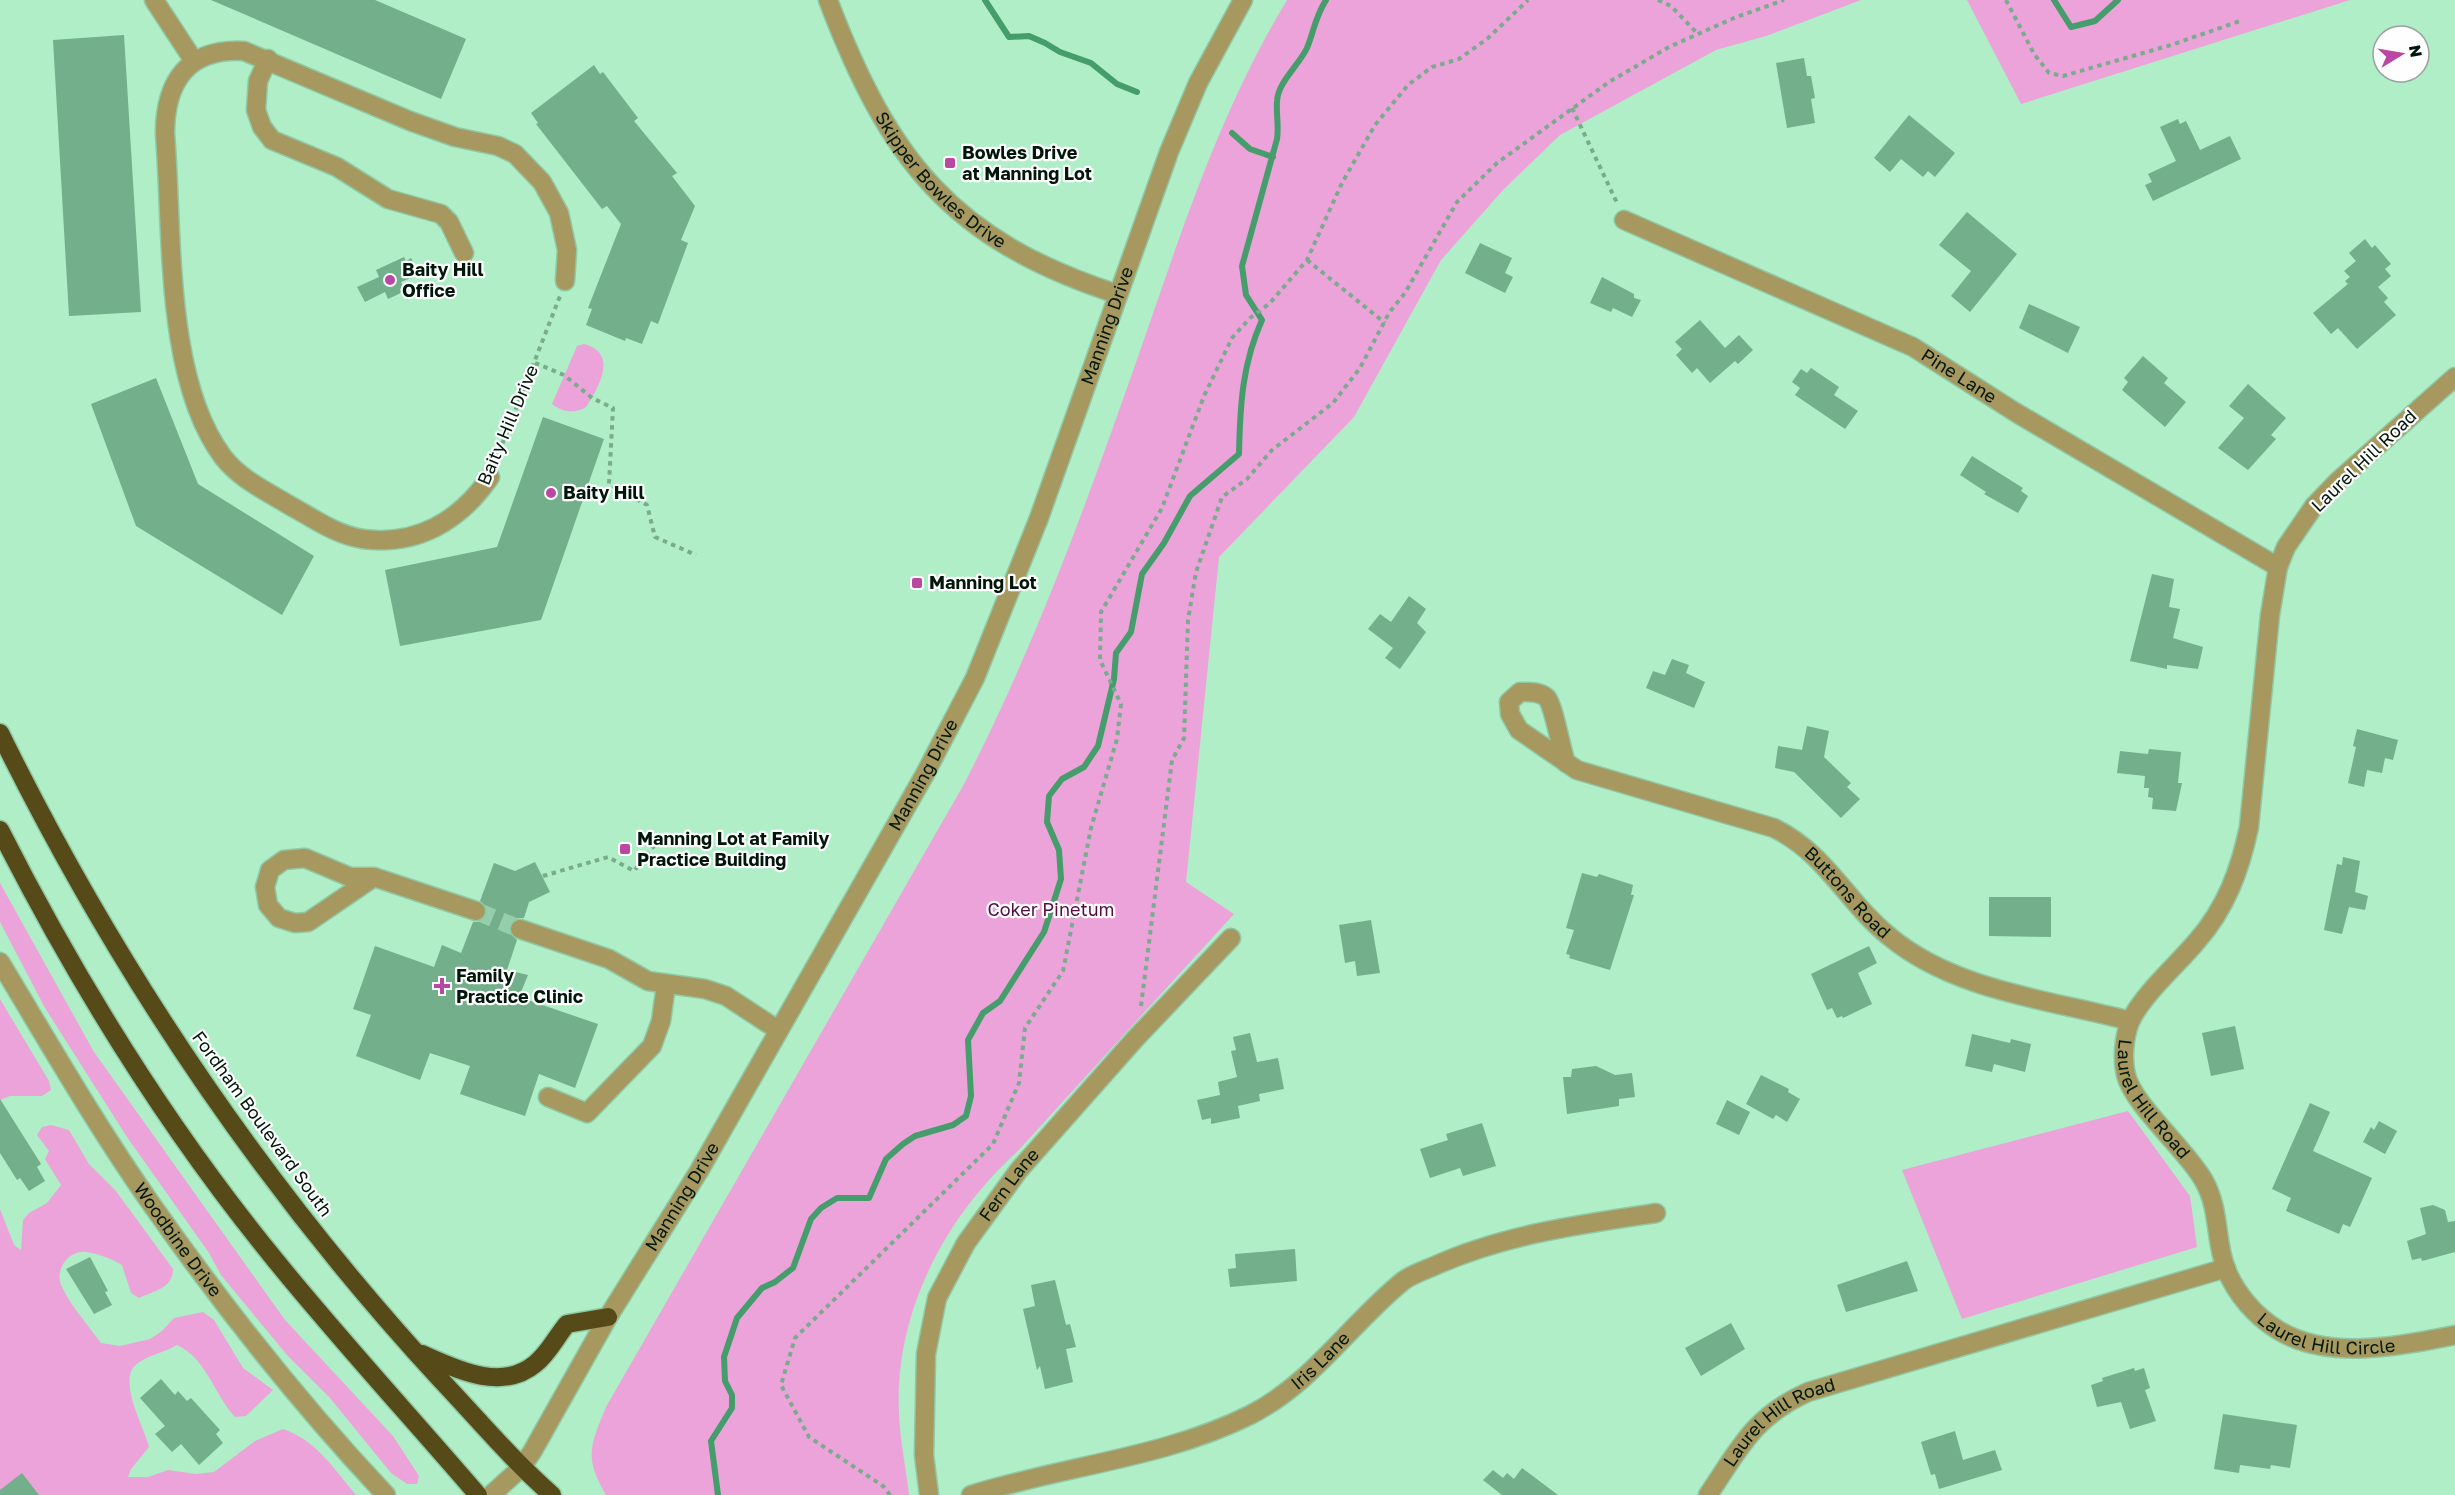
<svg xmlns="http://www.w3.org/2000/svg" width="2455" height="1495" font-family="'Golos Text',sans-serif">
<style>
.green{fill:#eca3d9}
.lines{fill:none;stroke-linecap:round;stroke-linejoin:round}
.stream{stroke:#449d6b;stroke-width:6}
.building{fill:#72af8a}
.minor-tunnel{stroke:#95ceaa;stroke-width:18;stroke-dasharray:18 9;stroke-linecap:butt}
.minor-casing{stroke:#90c7a4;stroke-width:21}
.highway-casing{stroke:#90c7a4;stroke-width:21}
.path{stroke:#79ab8c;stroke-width:4;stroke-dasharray:4.5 4.5;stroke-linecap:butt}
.minor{stroke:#a6985f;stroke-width:18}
.highway{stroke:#564a18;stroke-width:18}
.poi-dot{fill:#ba48a3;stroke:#fefefe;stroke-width:2}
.labels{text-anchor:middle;stroke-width:4.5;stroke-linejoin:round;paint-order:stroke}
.poi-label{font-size:18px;font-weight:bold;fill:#01170a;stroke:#fefefe;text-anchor:start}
.street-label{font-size:18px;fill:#01170a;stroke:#fefefe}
.park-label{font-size:18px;fill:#500f45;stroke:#fefefe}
</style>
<rect width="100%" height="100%" fill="#afeec6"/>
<path class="green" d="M 1287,0 L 1861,0 L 1766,36 L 1716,50 L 1560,135 L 1504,189 L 1441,260 L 1354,417 L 1219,557 L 1186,882 L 1234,914 L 1017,1152 C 944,1218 894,1314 899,1414 C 900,1441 906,1468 909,1495 L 606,1495 C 584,1457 590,1446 606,1407 L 963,786 C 1035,647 1087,502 1139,354 C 1181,233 1220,111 1287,0 Z
M 1967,0 L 2350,0 L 2021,104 Z
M 584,344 C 618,353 600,386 586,407 C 575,414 562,412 552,404 L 577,346 Z
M 0,883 L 94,1052 L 285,1320 L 393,1436 L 419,1476 L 417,1484 L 407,1484 L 391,1473 L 330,1398 L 287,1355 L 221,1275 L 209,1253 L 127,1137 L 45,1008 L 0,922 Z
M 0,999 L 49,1081 L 51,1090 L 42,1096 L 10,1096 L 0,1100 Z
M 2128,1111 L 2190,1196 L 2197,1247 L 1962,1319 L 1902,1170 Z
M 51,1125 L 69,1130 L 89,1164 L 116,1191 L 173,1269 C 173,1288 154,1291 139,1298 L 131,1293 L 122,1265 C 112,1259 99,1254 87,1252 C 69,1249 55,1269 61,1285 C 70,1305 88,1325 101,1343 L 120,1346 L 150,1339 L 162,1331 L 174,1318 L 203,1312 L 214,1320 L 243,1368 L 273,1390 L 246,1416 L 235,1417 C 214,1394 206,1358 177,1345 C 165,1352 149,1355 138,1363 C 115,1378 145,1428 149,1447 L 131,1469 L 128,1477 L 148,1477 L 168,1470 L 196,1474 L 214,1472 L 255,1441 L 283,1429 C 316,1440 334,1469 356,1495 L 0,1495 L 0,1209 L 14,1245 L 21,1250 L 23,1220 L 29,1213 L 47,1203 L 61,1185 L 45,1159 L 49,1151 L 37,1135 L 42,1127 Z"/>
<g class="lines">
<path class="stream" d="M 985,0 L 1009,37 L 1029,36 L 1045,43 L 1060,52 L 1091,63 L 1117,84 L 1137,92
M 2054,0 L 2071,27 L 2095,21 L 2118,0
M 1232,133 L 1250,149 L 1273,157
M 718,1495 L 711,1441 L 732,1408 L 732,1395 L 725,1381 L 724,1357 L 737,1318 L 762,1288 L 775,1282 L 793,1268 L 811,1219 L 821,1208 L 837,1198 L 869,1198 L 886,1159 L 903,1144 L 915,1136 L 953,1125 L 966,1116 L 971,1096 L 968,1040 L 983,1013 L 1000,1001 L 1044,932 L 1061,879 L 1059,850 L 1047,822 L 1049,796 L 1062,779 L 1084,767 L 1098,746 L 1114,679 L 1116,653 L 1131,632 L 1142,574 L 1164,543 L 1190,496 L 1239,454 C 1240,407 1242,364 1262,320 L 1246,295 L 1242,266 L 1277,139 C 1279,126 1276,114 1277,101 C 1278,82 1299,65 1307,48 C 1314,31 1315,17 1326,0"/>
</g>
<path class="building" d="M 211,0 L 375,0 L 466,39 L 441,99 Z
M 124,35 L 141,312 L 69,316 L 53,40 Z
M 1804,58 L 1807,76 L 1811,76 L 1815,98 L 1811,99 L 1815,123 L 1787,128 L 1776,63 Z
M 594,65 L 600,74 L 603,72 L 638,118 L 634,121 L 677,173 L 672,176 L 695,206 L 681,240 L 688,243 L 658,324 L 651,321 L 642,344 L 626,338 L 625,341 L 586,325 L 592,309 L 588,308 L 621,224 L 607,206 L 602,209 L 536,124 L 538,123 L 531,113 Z
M 1909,115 L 1955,153 L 1935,177 L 1928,171 L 1923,177 L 1901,159 L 1890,172 L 1874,158 Z
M 2178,119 L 2180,124 L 2186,121 L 2200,150 L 2230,136 L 2241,159 L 2153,201 L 2145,185 L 2152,182 L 2148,174 L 2176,161 L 2160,127 Z
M 1967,212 L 2017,254 L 1970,312 L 1951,296 L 1971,271 L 1939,245 Z
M 2365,239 L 2372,248 L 2375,245 L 2391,264 L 2385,269 L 2391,276 L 2378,287 L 2388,298 L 2384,302 L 2396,315 L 2357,349 L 2338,328 L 2331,334 L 2313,313 L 2348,284 L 2345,281 L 2350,277 L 2344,271 L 2356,261 L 2349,253 Z
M 1480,243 L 1512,258 L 1505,273 L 1513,277 L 1505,293 L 1465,273 Z
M 404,257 L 406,261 L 411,258 L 420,274 L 401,282 L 405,291 L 388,299 L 385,292 L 365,302 L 357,287 L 379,277 L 376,270 Z
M 1602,277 L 1634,294 L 1634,298 L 1641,300 L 1632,317 L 1613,308 L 1611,312 L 1590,303 Z
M 2029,304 L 2080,327 L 2068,353 L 2019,328 Z
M 1700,320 L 1725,348 L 1739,335 L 1753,350 L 1738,364 L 1735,361 L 1710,383 L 1697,368 L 1692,373 L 1676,355 L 1682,349 L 1675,342 Z
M 2143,356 L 2168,378 L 2164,383 L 2186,402 L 2165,427 L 2122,390 L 2128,382 L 2124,378 Z
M 1811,368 L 1839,387 L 1834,395 L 1858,411 L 1845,429 L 1795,395 L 1800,388 L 1792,382 L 1801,369 L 1807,373 Z
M 156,378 L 198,484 L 314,556 L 282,615 L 136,526 L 91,404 Z
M 2248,384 L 2286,418 L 2271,435 L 2276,439 L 2248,470 L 2218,448 L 2244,418 L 2229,406 Z
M 543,417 L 604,439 L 541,620 L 400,646 L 385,570 L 497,547 Z
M 1972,456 L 2023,488 L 2021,491 L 2028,496 L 2018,513 L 1984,494 L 1986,492 L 1960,475 Z
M 2152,574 L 2174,579 L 2169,607 L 2180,609 L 2173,638 L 2203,647 L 2198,669 L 2167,665 L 2167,669 L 2130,661 Z
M 1409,596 L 1426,609 L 1417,623 L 1426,632 L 1400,669 L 1385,658 L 1393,648 L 1368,629 L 1380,614 L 1391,622 Z
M 1672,659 L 1689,665 L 1686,673 L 1705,682 L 1694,708 L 1646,688 L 1653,671 L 1665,675 Z
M 1807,726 L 1829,731 L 1824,757 L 1851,783 L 1847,787 L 1860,799 L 1841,818 L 1794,772 L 1775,768 L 1778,746 L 1802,750 Z
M 2357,729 L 2398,740 L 2393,760 L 2385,758 L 2382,773 L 2367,770 L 2364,787 L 2348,783 L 2356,747 L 2353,746 Z
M 2149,749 L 2181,752 L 2178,783 L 2182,783 L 2176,811 L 2152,809 L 2153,798 L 2148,797 L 2149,788 L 2144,788 L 2145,776 L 2117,773 L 2120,751 L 2148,754 Z
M 2343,857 L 2360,861 L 2355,892 L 2368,896 L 2365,910 L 2349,907 L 2342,934 L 2324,930 L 2337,864 L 2342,865 Z
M 535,862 L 550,892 L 529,902 L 524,918 L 517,918 L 510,925 L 509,932 L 517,940 L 507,970 L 528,975 L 519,997 L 598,1024 L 575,1088 L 539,1074 L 525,1116 L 460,1094 L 470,1066 L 430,1053 L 420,1080 L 356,1056 L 371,1015 L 353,1009 L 375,946 L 434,967 L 442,945 L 461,953 L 473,922 L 479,922 L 486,915 L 487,908 L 480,901 L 494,863 L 515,871 Z
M 1582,873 L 1597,877 L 1599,874 L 1633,885 L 1631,895 L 1634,895 L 1610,970 L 1569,958 L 1570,955 L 1566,954 L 1574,930 L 1566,928 Z
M 1989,897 L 2051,897 L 2051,937 L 1989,936 Z
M 1371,920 L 1380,973 L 1357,976 L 1355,961 L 1345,963 L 1339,925 Z
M 1869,946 L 1877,963 L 1858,973 L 1872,1004 L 1843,1018 L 1842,1016 L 1837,1018 L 1832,1008 L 1827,1010 L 1811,974 Z
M 2235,1026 L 2244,1069 L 2211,1076 L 2202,1033 Z
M 1250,1033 L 1257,1062 L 1278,1058 L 1284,1089 L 1259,1094 L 1260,1101 L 1238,1106 L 1240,1118 L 1211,1124 L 1211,1118 L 1202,1120 L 1197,1100 L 1220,1095 L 1218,1082 L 1237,1077 L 1231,1051 L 1236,1050 L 1233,1037 Z
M 1972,1034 L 2010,1043 L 2011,1039 L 2031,1044 L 2025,1072 L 1994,1064 L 1992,1072 L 1965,1066 Z
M 1596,1066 L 1615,1075 L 1632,1073 L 1635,1097 L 1619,1099 L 1619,1106 L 1567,1114 L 1563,1077 L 1571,1077 L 1572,1069 Z
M 1761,1075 L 1789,1089 L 1788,1092 L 1800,1099 L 1787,1122 L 1776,1115 L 1773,1119 L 1746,1104 Z
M 0,1099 L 41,1164 L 37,1167 L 45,1181 L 29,1191 L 20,1178 L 17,1180 L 0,1153 Z
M 1727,1100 L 1750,1112 L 1739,1135 L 1716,1124 Z
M 2310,1103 L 2330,1112 L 2313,1151 L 2372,1178 L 2350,1227 L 2343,1224 L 2339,1234 L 2286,1211 L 2291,1198 L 2272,1189 Z
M 2379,1121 L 2397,1131 L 2385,1154 L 2363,1142 L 2371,1127 L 2374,1130 Z
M 1482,1123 L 1496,1166 L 1463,1176 L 1460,1168 L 1430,1178 L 1420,1149 L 1448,1140 L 1446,1134 Z
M 2433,1205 L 2445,1210 L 2448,1222 L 2455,1221 L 2455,1252 L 2422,1261 L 2421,1258 L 2412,1260 L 2407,1241 L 2426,1234 L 2420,1208 Z
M 1295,1249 L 1297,1281 L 1230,1287 L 1228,1269 L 1236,1268 L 1235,1254 Z
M 90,1257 L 108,1291 L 105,1292 L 112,1305 L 94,1314 L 66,1269 Z
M 1907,1261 L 1918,1291 L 1846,1312 L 1837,1285 Z
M 1055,1280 L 1066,1325 L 1070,1324 L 1076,1347 L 1066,1349 L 1073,1382 L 1045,1389 L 1040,1366 L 1037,1370 L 1023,1309 L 1035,1306 L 1031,1285 Z
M 1731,1323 L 1745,1349 L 1701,1376 L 1685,1348 Z
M 2134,1368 L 2135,1371 L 2144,1368 L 2150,1388 L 2145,1390 L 2156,1421 L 2130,1429 L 2121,1402 L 2097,1407 L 2091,1385 L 2103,1381 L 2102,1378 Z
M 161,1379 L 175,1395 L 178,1391 L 187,1401 L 191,1398 L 220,1430 L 216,1434 L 223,1443 L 199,1465 L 181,1444 L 172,1452 L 155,1434 L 165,1426 L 140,1398 Z
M 2223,1414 L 2297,1425 L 2290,1468 L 2271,1465 L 2270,1469 L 2240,1465 L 2239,1473 L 2214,1469 Z
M 1955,1431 L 1963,1460 L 1995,1450 L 2002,1470 L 1939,1489 L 1935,1474 L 1931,1475 L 1921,1442 Z
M 1522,1468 L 1558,1495 L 1502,1495 L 1483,1480 L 1493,1470 L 1503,1478 L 1507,1473 L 1514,1479 Z
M 22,1473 L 39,1495 L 0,1495 L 0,1490 Z"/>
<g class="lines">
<path class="minor-tunnel" d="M 476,911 L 520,929"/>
<g class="minor-casing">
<g id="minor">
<path d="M 154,0 L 194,61"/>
<path id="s1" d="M 828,0 C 889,160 951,240 1117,294"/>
<path d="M 268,59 L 258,81 L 256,110 L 262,127 L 272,140 L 337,167 L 388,199 L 441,214 L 449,222 L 464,253"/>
<path id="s2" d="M 1624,220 L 1913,347 L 2015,412 L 2278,567"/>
<path id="s3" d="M 2455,377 L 2338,481 L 2314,506 L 2286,547 L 2278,567 L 2270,615 L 2249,827 C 2240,870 2226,908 2197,941 C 2179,963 2141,996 2130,1022 C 2124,1037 2122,1059 2126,1075 C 2133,1105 2188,1151 2204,1181 C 2220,1209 2215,1241 2226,1269 C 2236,1294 2255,1316 2278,1330 C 2327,1361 2401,1346 2455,1335"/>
<path d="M 490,477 C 460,521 417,546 363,539 C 336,535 313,518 289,505 C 266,491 240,479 223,457 C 164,378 173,230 165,134 C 165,81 188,48 244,51 L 410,121 L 455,137 L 498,146 L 515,154 L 542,182 L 559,213 L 567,250 L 565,281"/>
<path id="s4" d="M 1566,763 C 1561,749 1554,707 1547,698 C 1540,691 1528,692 1520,692 L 1509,702 L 1510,714 L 1519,730 L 1577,770 L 1774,828 C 1828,855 1846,902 1890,937 C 1955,991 2051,1000 2130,1021"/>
<path d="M 374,877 L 308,922 L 295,923 L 279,918 L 268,905 L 265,887 L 270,870 L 284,860 L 305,858 L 350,877 L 374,877 L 476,911"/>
<path d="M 520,929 L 609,959 L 648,981 L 705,989 L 726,996 L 778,1030"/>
<path id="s5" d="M 0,962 C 49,1043 97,1127 152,1205 C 223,1306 301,1405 386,1495"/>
<path d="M 548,1097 L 587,1113 L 652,1046 L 661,1021 L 666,985"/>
<path id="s6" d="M 491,1495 L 521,1468 L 532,1452 L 608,1317 L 699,1171 L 925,774 L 975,678 L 1039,518 L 1169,152 L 1198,83 L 1243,0"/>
<path id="s7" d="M 929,1495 L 924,1455 L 926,1354 L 937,1298 L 966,1243 L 1019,1170 L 1135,1039 L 1231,938"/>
<path id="s8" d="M 971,1495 C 1063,1466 1164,1458 1250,1415 C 1313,1383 1350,1324 1403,1281 C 1411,1275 1422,1271 1432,1267 C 1501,1235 1581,1224 1656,1213"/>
<path id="s9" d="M 1708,1495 C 1740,1448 1753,1417 1808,1392 L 2226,1268"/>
</g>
</g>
<g class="highway-casing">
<path id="highway" d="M 0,733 C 115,967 263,1187 440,1379 C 477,1418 511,1459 552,1495
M 0,830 C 77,982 168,1129 276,1261 C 341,1341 411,1417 478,1495
M 422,1354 C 456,1369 501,1392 535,1364 C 549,1353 556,1337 567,1324 L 608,1317"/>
</g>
<path class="path" d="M 1658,0 L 1671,6 L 1698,34
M 2006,0 L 2034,54 L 2049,73 L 2063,76 L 2171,45 L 2243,20
M 1572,108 L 1618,205
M 1307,260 L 1385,323
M 535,363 L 564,375 L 592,398 L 613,408 L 609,484 L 647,505 L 655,537 L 696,555
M 496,460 L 560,296
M 543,876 L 608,857 L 634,871 L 657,842
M 1141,1006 L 1172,760 L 1184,738 L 1188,620 L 1196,572 L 1222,497 L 1247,479 L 1272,450 L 1333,403 L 1360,368 L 1389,313 L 1405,293 L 1457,202 L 1497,163 L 1609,82 L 1669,47 L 1734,18 L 1784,0
M 890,1495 L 883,1486 L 809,1437 L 781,1385 L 795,1338 L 993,1144 L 1019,1083 L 1025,1028 L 1063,971 L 1091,828 L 1117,739 L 1121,704 L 1100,660 L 1101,612 L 1162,508 L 1204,396 L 1232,338 L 1250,318 L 1269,304 L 1307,260 L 1342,183 L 1375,125 L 1408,85 L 1432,67 L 1459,59 L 1487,39 L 1528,0"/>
<use href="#minor" class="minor"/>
<use href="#highway" class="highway"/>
</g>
<g class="poi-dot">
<rect x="944" y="157" width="12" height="12" rx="3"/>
<circle cx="390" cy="280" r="6"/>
<circle cx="551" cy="493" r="6"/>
<rect x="911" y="577" width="12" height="12" rx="3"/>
<rect x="619" y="843" width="12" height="12" rx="3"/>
<path d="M439 977h6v6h6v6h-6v6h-6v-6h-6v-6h6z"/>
</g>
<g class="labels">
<g class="poi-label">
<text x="962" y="159">Bowles Drive<tspan x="962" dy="21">at Manning Lot</tspan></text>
<text x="402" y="276">Baity Hill<tspan x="402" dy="21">Office</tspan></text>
<text x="563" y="499">Baity Hill</text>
<text x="929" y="589">Manning Lot</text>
<text x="637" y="845">Manning Lot at Family<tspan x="637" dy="21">Practice Building</tspan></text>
<text x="456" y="982">Family<tspan x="456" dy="21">Practice Clinic</tspan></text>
</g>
<g class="street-label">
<text dy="6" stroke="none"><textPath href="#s1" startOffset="216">Skipper Bowles Drive</textPath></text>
<text dy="6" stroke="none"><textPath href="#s6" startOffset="1328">Manning Drive</textPath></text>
<text dy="6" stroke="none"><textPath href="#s2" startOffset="370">Pine Lane</textPath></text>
<text transform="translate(508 425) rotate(-67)" y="6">Baity Hill Drive</text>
<text transform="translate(2364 461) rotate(-44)" y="6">Laurel Hill Road</text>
<text dy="6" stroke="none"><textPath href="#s6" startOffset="842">Manning Drive</textPath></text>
<text dy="6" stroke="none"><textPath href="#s4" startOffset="516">Buttons Road</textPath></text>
<text dy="6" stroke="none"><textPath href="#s3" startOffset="843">Laurel Hill Road</textPath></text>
<text transform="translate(262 1124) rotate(54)" y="6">Fordham Boulevard South</text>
<text dy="6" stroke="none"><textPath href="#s7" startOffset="333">Fern Lane</textPath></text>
<text dy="6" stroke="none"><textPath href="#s6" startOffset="356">Manning Drive</textPath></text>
<text dy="6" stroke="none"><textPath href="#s5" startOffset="330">Woodbine Drive</textPath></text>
<text dy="6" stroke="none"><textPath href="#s3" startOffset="1164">Laurel Hill Circle</textPath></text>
<text dy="6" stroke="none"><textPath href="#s8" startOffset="380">Iris Lane</textPath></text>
<text dy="6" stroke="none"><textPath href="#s9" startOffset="105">Laurel Hill Road</textPath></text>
</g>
<g class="park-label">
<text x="1051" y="916">Coker Pinetum</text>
</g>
</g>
<g transform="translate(2401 54) rotate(79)"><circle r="28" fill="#fefefe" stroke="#99a29c" stroke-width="1.5"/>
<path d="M0-4.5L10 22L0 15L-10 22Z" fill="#ba48a3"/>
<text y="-9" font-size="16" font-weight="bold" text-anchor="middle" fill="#01170a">N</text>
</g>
</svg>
